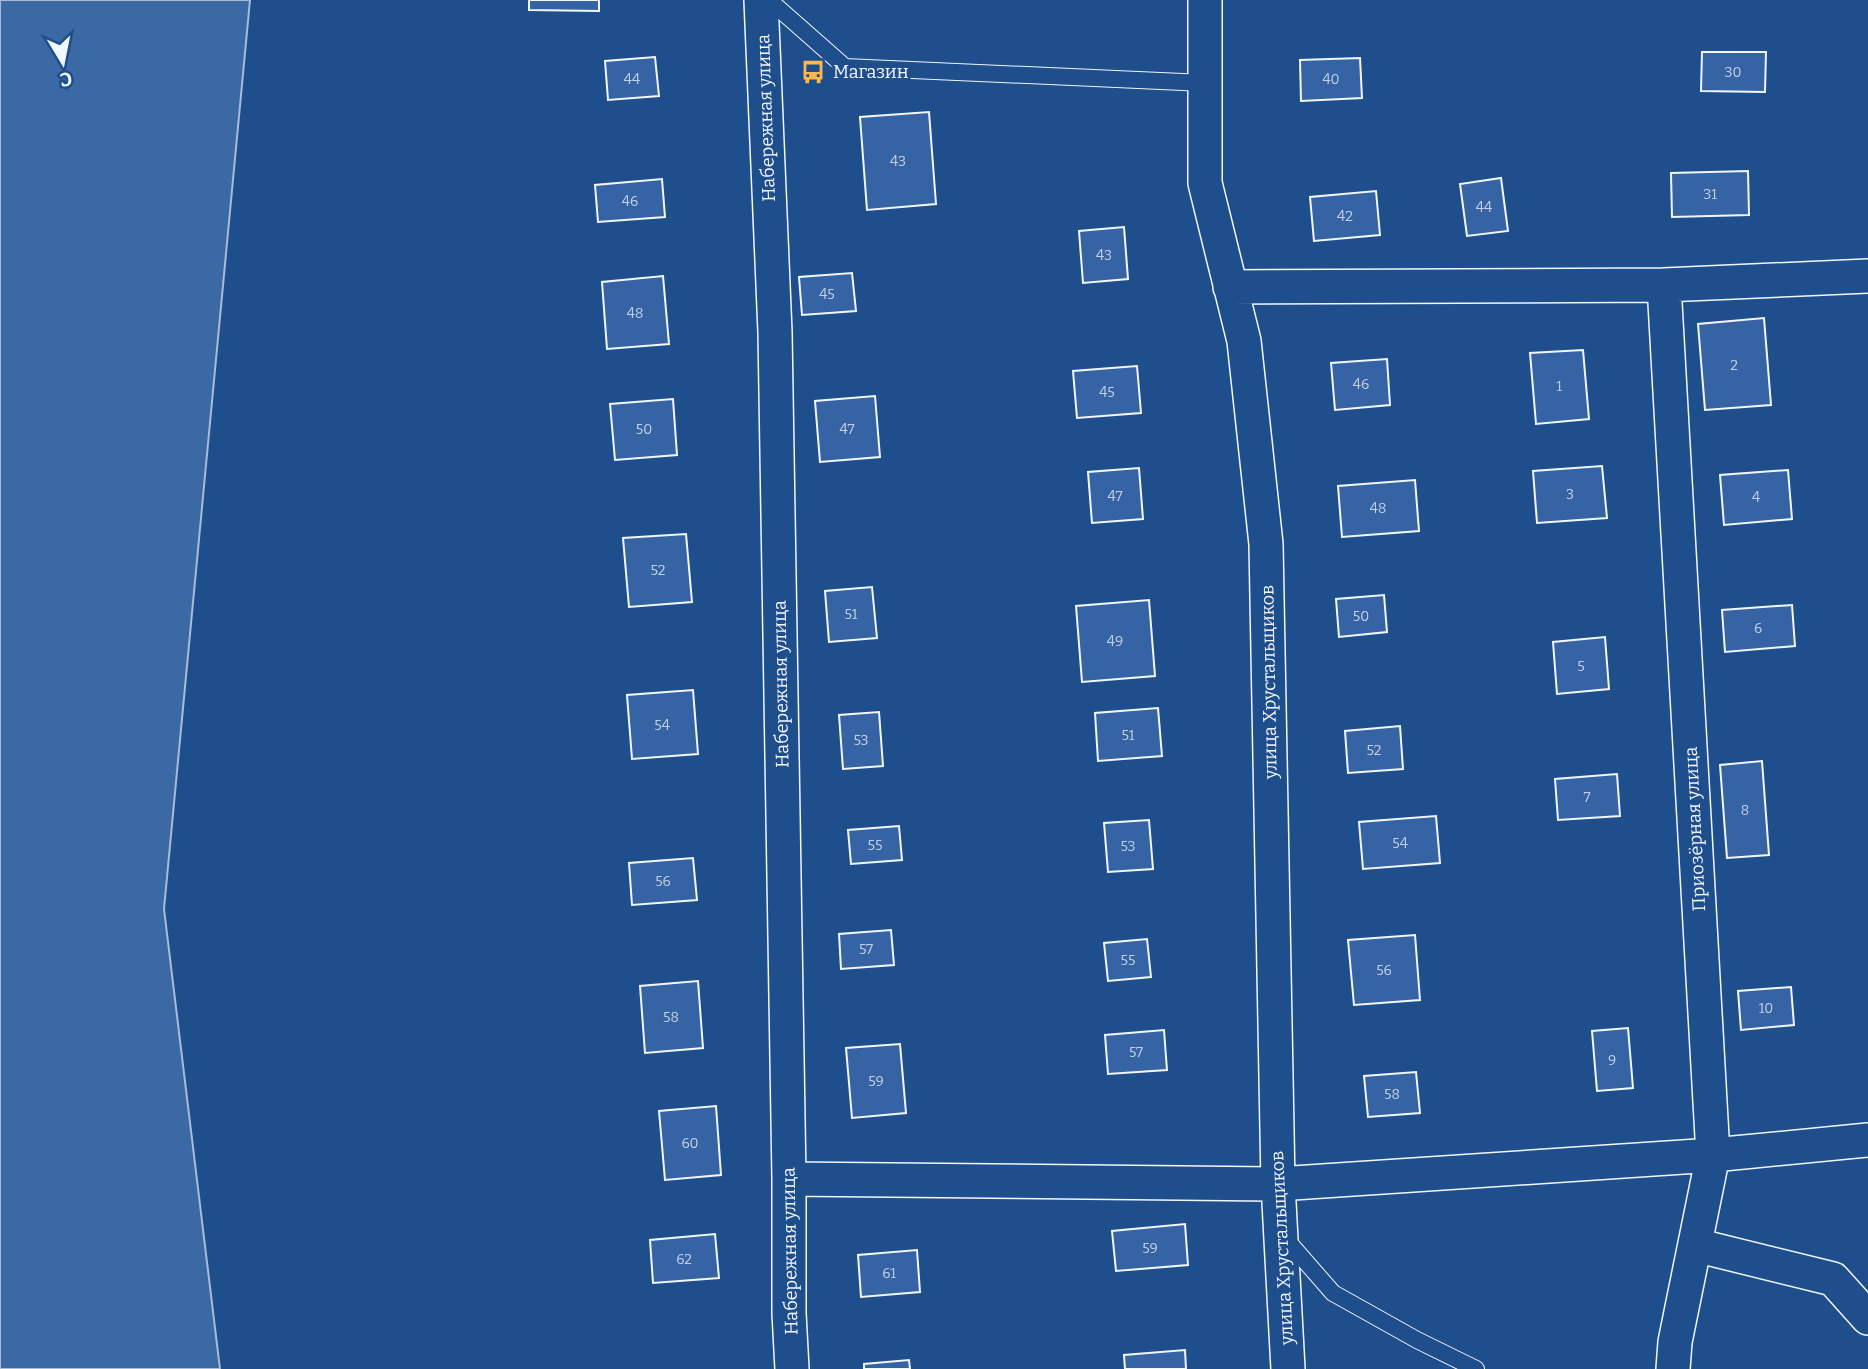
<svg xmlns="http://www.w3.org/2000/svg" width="1868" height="1369" font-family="Bitter,serif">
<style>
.water{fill:#3b69a3;stroke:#a8bbd7;stroke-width:2}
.building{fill:#3563a3;stroke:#f2f6ff;stroke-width:2}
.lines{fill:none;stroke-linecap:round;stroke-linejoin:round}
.lane-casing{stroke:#f2f6ff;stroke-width:18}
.street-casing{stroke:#f2f6ff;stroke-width:36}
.lane{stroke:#1f4e8c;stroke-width:16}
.street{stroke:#1f4e8c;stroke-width:33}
.labels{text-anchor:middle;stroke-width:5;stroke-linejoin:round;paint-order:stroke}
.number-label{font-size:14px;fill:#c3d1e8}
.poi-label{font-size:18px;fill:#f2f6ff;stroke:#1f4e8c;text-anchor:start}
.street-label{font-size:18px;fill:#f2f6ff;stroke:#1f4e8c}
</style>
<rect width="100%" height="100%" fill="#1f4e8c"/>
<path class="water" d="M 0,0 L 250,0 L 164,909 L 220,1369 L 0,1369 Z"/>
<path class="building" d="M 529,0 L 599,0 L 599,11 L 529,10 Z
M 1702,52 L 1766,52 L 1765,92 L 1701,91 Z
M 655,57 L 659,96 L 608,100 L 605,61 Z
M 1360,58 L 1362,98 L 1301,101 L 1300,60 Z
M 929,112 L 936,204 L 867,210 L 860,117 Z
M 1748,171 L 1749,215 L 1672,217 L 1671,173 Z
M 1501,178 L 1508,231 L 1467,236 L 1460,184 Z
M 662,179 L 665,217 L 598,222 L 595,185 Z
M 1376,191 L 1380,235 L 1314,241 L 1310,197 Z
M 1124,227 L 1128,279 L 1083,283 L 1079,231 Z
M 852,273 L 856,311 L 802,315 L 799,277 Z
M 663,276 L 669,344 L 607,349 L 602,282 Z
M 1764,318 L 1771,405 L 1705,410 L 1698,324 Z
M 1583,350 L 1589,419 L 1536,424 L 1530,353 Z
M 1387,359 L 1390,405 L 1335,410 L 1331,363 Z
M 1137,366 L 1141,413 L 1077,418 L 1073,371 Z
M 875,396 L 880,457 L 820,462 L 815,401 Z
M 673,399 L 677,455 L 615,460 L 610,404 Z
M 1602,466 L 1607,518 L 1537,523 L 1533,471 Z
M 1139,468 L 1143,519 L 1092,523 L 1088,472 Z
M 1788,470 L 1792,519 L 1724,525 L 1720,475 Z
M 1415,480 L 1419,531 L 1342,537 L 1338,486 Z
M 686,534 L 692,602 L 629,607 L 623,538 Z
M 872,587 L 877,638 L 829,642 L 825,591 Z
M 1384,595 L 1387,632 L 1339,637 L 1336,599 Z
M 1149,600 L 1155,676 L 1082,682 L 1076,606 Z
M 1792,605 L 1795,646 L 1725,652 L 1722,610 Z
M 1605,637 L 1609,689 L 1557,694 L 1553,642 Z
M 693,690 L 698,754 L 632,759 L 627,695 Z
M 1158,708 L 1162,756 L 1098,761 L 1095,713 Z
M 879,712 L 883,766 L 843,769 L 839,715 Z
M 1400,726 L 1403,769 L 1348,773 L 1345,731 Z
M 1762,761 L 1769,855 L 1727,858 L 1720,765 Z
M 1617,774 L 1620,816 L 1558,820 L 1555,779 Z
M 1436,816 L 1440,863 L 1363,869 L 1359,822 Z
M 1149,820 L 1153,869 L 1108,872 L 1104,823 Z
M 899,826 L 902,860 L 851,864 L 848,830 Z
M 693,858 L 697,900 L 632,905 L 629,863 Z
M 891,930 L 894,965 L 841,969 L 839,934 Z
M 1415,935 L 1420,1000 L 1354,1005 L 1348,940 Z
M 1147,939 L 1151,977 L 1108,981 L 1104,943 Z
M 698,981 L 703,1048 L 645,1053 L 640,986 Z
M 1791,987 L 1794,1025 L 1741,1030 L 1738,991 Z
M 1628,1028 L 1633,1088 L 1597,1091 L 1592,1031 Z
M 1164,1030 L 1167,1070 L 1108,1074 L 1105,1035 Z
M 900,1044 L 906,1113 L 852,1118 L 846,1048 Z
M 1416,1072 L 1420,1113 L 1368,1117 L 1364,1076 Z
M 716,1106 L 721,1175 L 665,1180 L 659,1111 Z
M 1185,1224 L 1188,1265 L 1116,1271 L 1112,1231 Z
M 715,1234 L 719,1278 L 653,1283 L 650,1240 Z
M 917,1250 L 920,1292 L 861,1297 L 858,1255 Z
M 1185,1350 L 1186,1369 L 1125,1369 L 1124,1355 Z
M 909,1360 L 910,1369 L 864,1369 L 864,1364 Z"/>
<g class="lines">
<g class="lane-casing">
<path id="lane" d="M 769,0 L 845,67 L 1205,83
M 1285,1238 L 1333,1293 L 1417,1340 L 1476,1369"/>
</g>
<g class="street-casing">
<path id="street" d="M 761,0 L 775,332 L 789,1179 L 789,1313 L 792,1369
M 1205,0 L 1205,183 L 1244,341 L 1266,544 L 1278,1184 L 1288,1369
M 1664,285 L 1713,1155 L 1675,1342 L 1673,1369
M 1230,287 L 1664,285 L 1868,276
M 789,1179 L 1278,1184 L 1713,1155 L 1868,1140
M 1695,1245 L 1833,1279 L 1868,1318"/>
</g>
<use href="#lane" class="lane"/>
<use href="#street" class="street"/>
</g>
<defs>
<g id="bus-bare" transform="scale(1.89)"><path d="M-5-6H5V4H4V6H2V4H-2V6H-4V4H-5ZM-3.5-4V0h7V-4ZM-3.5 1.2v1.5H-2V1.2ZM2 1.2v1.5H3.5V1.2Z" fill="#ffb74d" stroke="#1f4e8c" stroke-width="2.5" paint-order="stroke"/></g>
</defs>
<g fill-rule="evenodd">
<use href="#bus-bare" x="813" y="72"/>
</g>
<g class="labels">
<g class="number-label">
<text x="1733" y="77">30</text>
<text x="632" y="84">44</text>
<text x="1331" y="84">40</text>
<text x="898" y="166">43</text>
<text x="1710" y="199">31</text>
<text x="630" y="206">46</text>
<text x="1484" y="212">44</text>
<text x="1345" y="221">42</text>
<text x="1104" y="260">43</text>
<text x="827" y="299">45</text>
<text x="635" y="318">48</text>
<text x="1734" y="370">2</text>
<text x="1361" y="389">46</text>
<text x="1559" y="391">1</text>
<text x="1107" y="397">45</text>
<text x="644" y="434">50</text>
<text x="847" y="434">47</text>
<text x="1570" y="499">3</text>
<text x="1115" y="501">47</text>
<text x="1756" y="502">4</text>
<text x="1378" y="513">48</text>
<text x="658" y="575">52</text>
<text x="851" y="619">51</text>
<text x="1361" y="621">50</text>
<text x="1758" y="633">6</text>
<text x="1115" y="646">49</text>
<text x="1581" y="671">5</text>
<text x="662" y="730">54</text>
<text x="1128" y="740">51</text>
<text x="861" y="745">53</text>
<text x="1374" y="755">52</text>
<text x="1587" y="802">7</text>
<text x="1745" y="815">8</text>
<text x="1400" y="848">54</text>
<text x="875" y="850">55</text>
<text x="1128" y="851">53</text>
<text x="663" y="886">56</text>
<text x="866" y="954">57</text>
<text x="1128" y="965">55</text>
<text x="1384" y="975">56</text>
<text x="1766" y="1013">10</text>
<text x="671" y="1022">58</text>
<text x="1136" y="1057">57</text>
<text x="1612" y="1065">9</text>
<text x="876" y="1086">59</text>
<text x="1392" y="1099">58</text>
<text x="690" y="1148">60</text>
<text x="1150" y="1253">59</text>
<text x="684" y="1264">62</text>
<text x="889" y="1278">61</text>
</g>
<g class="poi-label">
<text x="833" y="78">Магазин</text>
</g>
<g class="street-label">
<text transform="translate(766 118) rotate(-92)" y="6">Набережная улица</text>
<text transform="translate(1269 682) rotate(-91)" y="6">улица Хрустальщиков</text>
<text transform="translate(781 684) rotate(-91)" y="6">Набережная улица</text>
<text transform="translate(1695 829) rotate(-93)" y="6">Приозёрная улица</text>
<text transform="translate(1282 1248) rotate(-93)" y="6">улица Хрустальщиков</text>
<text transform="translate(790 1251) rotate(-91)" y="6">Набережная улица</text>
</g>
</g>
<g transform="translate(63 63) rotate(170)" stroke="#1f4e8c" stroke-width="5" paint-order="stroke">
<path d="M0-5L12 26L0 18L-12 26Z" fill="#f2f6ff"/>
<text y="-10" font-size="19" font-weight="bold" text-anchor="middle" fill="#f2f6ff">С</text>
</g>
</svg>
